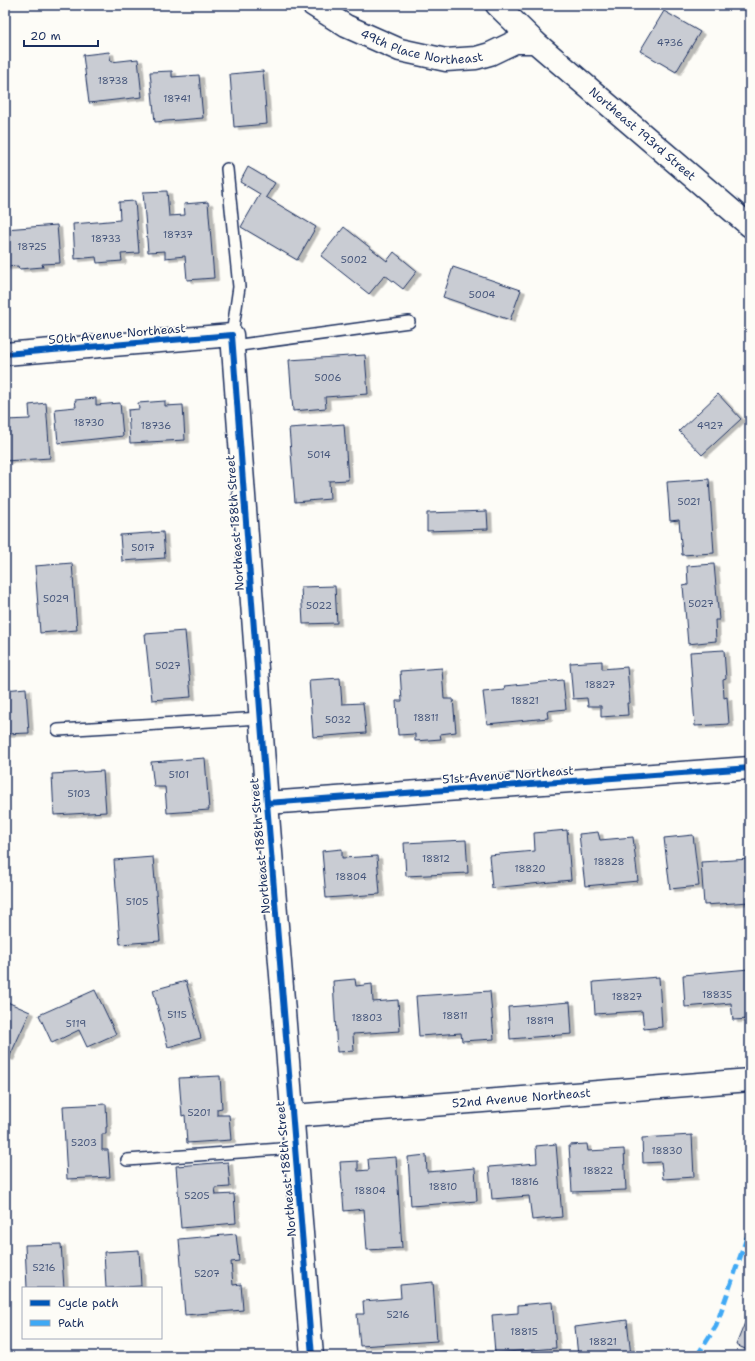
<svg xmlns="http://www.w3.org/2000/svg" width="755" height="1361" font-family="'Shantell Sans',sans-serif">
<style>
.building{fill:#c9ccd3;stroke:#1b2f5e;filter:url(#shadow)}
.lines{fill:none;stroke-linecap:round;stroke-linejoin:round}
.lane-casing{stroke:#1b2f5e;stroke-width:14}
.street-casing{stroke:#1b2f5e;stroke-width:25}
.secondary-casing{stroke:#1b2f5e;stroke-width:25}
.lane{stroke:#fdfcf7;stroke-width:11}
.street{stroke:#fdfcf7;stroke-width:22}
.secondary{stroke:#fdfcf7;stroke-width:22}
.quiet{stroke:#3fa9f5;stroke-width:5;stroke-dasharray:10 5;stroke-linecap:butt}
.cycleway-casing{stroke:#fdfcf7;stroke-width:8}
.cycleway{stroke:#0057b8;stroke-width:6}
.labels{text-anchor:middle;stroke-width:3.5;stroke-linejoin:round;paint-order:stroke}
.number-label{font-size:10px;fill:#46567b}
.street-label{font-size:12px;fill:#1b2f5e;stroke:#fdfcf7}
</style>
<defs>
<filter id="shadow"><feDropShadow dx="4.5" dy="2.5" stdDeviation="0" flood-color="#0004"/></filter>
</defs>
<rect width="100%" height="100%" fill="#fdfcf7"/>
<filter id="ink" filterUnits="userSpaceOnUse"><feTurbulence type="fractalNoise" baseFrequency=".025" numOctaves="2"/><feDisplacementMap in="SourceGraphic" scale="8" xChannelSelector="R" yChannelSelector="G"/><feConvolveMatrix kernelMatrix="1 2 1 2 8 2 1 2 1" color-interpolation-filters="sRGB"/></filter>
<g filter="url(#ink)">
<path class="building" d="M 664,11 L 700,32 L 676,72 L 640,51 Z
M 109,52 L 111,62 L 138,59 L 142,97 L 89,103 L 83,55 Z
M 172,71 L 172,77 L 199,75 L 203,118 L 155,122 L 150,72 Z
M 263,71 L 267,124 L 234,127 L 230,74 Z
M 248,167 L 275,183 L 266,197 L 316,227 L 297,260 L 241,227 L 260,194 L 240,182 Z
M 167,191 L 169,216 L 185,215 L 184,204 L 208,202 L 214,278 L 187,280 L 185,256 L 165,258 L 165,251 L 148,252 L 143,192 Z
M 135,201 L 139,253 L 121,254 L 122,261 L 97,263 L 96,257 L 75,259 L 73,224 L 120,220 L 119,202 Z
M 57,225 L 60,263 L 42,264 L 43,267 L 19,269 L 18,266 L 5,267 L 5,229 Z
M 344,227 L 387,261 L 394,252 L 417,271 L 403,289 L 385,275 L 369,294 L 321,256 Z
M 453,267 L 521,290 L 510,320 L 443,297 Z
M 365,355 L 368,394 L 325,397 L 326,408 L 293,411 L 289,360 Z
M 718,394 L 741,419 L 702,455 L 679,431 Z
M 96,398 L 96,405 L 120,403 L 123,436 L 58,443 L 55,409 L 76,407 L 75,400 Z
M 165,401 L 165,406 L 183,405 L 185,440 L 130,443 L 128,410 L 139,409 L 138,403 Z
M 46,403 L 50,458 L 5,461 L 5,420 L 30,419 L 29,405 Z
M 344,424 L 348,480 L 329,481 L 330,499 L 295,502 L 289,428 Z
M 709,479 L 714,553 L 682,555 L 679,520 L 670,521 L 667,482 Z
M 487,511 L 488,529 L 427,531 L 427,513 Z
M 163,532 L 165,558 L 122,561 L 120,535 Z
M 72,563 L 77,630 L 40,633 L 35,566 Z
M 714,564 L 719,620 L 715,620 L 716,641 L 688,644 L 683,586 L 688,585 L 687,566 Z
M 335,586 L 337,623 L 303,624 L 301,587 Z
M 185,631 L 191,697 L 152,700 L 145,634 Z
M 724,650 L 726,679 L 723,680 L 724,698 L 727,697 L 729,724 L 695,726 L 690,652 Z
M 602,661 L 602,669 L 627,667 L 630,703 L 627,703 L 628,715 L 601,717 L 601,706 L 588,706 L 587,698 L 573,699 L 570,663 Z
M 442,668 L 444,699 L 453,699 L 456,732 L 440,734 L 441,739 L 415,741 L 415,734 L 398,735 L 396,701 L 402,701 L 400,671 Z
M 340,678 L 342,704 L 363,703 L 366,733 L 313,737 L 309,680 Z
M 563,680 L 566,709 L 547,711 L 548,718 L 487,724 L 483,692 L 505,690 L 504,686 Z
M 26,688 L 29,733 L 5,734 L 5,690 Z
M 205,758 L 209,810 L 167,813 L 165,787 L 154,787 L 151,762 Z
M 103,771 L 106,812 L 54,815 L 52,774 Z
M 567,830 L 571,880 L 492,888 L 489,855 L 535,851 L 534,833 Z
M 598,832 L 600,840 L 633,837 L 638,881 L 585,886 L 579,834 Z
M 693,835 L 699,886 L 670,889 L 664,838 Z
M 466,840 L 468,873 L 406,876 L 404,843 Z
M 342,849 L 342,858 L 377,856 L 380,894 L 326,898 L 322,851 Z
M 153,857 L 160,941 L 120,944 L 114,860 Z
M 750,859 L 750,902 L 704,905 L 701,862 Z
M 749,969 L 750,1019 L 733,1020 L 731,1003 L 685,1007 L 683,975 Z
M 659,977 L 662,1027 L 644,1029 L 642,1011 L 595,1014 L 593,982 Z
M 355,979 L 356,986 L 372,984 L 373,1002 L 398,1000 L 400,1031 L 353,1034 L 354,1051 L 337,1052 L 333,981 Z
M 186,981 L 201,1038 L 168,1047 L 153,990 Z
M 95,990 L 116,1034 L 87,1047 L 79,1030 L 52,1043 L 39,1015 Z
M 490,991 L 494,1039 L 462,1041 L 461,1033 L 419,1036 L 416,996 Z
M 5,1001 L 30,1012 L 9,1058 L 5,1056 Z
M 570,1002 L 572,1034 L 510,1039 L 508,1007 Z
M 220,1076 L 222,1108 L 217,1109 L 217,1115 L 229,1115 L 231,1140 L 187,1143 L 185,1115 L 182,1116 L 179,1078 Z
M 106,1104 L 107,1127 L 106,1127 L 106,1134 L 102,1134 L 102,1150 L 108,1150 L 110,1177 L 67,1179 L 63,1106 Z
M 692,1135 L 694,1177 L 663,1179 L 661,1162 L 643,1163 L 642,1138 Z
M 556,1144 L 562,1217 L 532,1220 L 529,1196 L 492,1199 L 489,1167 L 537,1163 L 536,1146 Z
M 587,1144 L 588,1151 L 624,1149 L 626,1190 L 572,1192 L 569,1145 Z
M 426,1155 L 427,1172 L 475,1168 L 477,1201 L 411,1206 L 408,1157 Z
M 396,1157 L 402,1248 L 367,1250 L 364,1209 L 344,1211 L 340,1162 L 358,1161 L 358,1171 L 369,1170 L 368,1159 Z
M 228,1162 L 230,1187 L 215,1188 L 216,1195 L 234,1194 L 236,1223 L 181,1228 L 176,1166 Z
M 236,1234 L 239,1261 L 231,1262 L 233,1285 L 241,1284 L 243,1310 L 185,1315 L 179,1239 Z
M 61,1244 L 64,1288 L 27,1288 L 25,1245 Z
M 139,1250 L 141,1286 L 106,1288 L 104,1252 Z
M 433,1282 L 437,1341 L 360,1346 L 357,1314 L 364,1314 L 363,1301 L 401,1298 L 400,1285 Z
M 552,1302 L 556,1348 L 495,1353 L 492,1315 L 518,1313 L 518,1305 Z
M 750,1310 L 750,1351 L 736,1345 Z
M 627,1320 L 631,1356 L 578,1356 L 575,1327 Z
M 448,1351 L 448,1356 L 405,1356 L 405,1354 Z"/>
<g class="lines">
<g class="lane-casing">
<path id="lane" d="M 227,169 L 239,287 L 232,335
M 233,346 L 409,322
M 58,730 L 261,718
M 127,1160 L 295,1148"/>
</g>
<g class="street-casing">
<g id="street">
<path d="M 497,5 L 535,42"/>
<path d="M 5,354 L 232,335 L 267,803 L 312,1356"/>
<path d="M 267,803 L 750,768"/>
<path id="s1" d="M 293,1116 L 750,1080"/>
</g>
</g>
<g class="secondary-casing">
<g id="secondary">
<path id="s2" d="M 313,5 L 346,26 L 400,50 L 446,60 L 476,58 L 490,54 L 515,42 L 535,42 L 750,226"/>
</g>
</g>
<use href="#lane" class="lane"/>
<use href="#street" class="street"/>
<use href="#secondary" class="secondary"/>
<path class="quiet" d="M 697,1356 L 716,1326 L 750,1229"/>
<g class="cycleway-casing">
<path id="cycleway" d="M 5,354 L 232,335 L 267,803 L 312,1356
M 267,803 L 750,768"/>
</g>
<use href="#cycleway" class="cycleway"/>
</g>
</g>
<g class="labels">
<g class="number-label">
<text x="670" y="46">4736</text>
<text x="113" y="84">18738</text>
<text x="177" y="102">18741</text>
<text x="178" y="238">18737</text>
<text x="106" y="242">18733</text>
<text x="32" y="250">18725</text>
<text x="354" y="263">5002</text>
<text x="482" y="298">5004</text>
<text x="328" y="381">5006</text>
<text x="89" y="426">18730</text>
<text x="156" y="429">18736</text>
<text x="710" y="429">4927</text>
<text x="319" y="458">5014</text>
<text x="689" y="505">5021</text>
<text x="143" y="551">5017</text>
<text x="56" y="602">5029</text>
<text x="701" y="607">5027</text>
<text x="319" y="609">5022</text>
<text x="168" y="669">5027</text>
<text x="600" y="688">18827</text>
<text x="525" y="704">18821</text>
<text x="426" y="721">18811</text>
<text x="338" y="723">5032</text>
<text x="179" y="778">5101</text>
<text x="79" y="797">5103</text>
<text x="436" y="862">18812</text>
<text x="609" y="865">18828</text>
<text x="530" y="872">18820</text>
<text x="351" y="880">18804</text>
<text x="137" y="905">5105</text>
<text x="717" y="998">18835</text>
<text x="627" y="1000">18827</text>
<text x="177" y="1018">5115</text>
<text x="455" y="1019">18811</text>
<text x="367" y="1021">18803</text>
<text x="540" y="1024">18819</text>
<text x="76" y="1027">5119</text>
<text x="199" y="1116">5201</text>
<text x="84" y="1146">5203</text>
<text x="667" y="1154">18830</text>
<text x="598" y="1174">18822</text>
<text x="525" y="1185">18816</text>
<text x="443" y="1190">18810</text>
<text x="370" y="1194">18804</text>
<text x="197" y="1199">5205</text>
<text x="44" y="1271">5216</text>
<text x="207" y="1277">5207</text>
<text x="398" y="1318">5216</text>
<text x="524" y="1335">18815</text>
<text x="603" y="1345">18821</text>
</g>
<g class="street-label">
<text dy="4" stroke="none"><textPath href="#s2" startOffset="119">49th Place Northeast</textPath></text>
<text dy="4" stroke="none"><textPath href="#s2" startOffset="379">Northeast 193rd Street</textPath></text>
<text transform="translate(117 334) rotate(-5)" y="4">50th Avenue Northeast</text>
<text transform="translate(235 523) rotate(-94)" y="4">Northeast 188th Street</text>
<text transform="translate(508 775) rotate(-4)" y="4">51st Avenue Northeast</text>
<text transform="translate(260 846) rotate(-95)" y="4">Northeast 188th Street</text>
<text dy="4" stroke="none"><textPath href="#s1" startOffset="229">52nd Avenue Northeast</textPath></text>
<text transform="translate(286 1169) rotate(-95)" y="4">Northeast 188th Street</text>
</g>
</g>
<rect width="755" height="1361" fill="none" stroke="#fdfcf7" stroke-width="20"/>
<rect x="10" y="10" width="735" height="1341" fill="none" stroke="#1b2f5e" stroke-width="1.5" filter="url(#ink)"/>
<rect x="22" y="1287" width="140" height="52" fill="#fdfcf7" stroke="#a3aaba"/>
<rect x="30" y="1300" width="20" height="6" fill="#0057b8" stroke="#a3aaba"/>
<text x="58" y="1307" font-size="12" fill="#1b2f5e">Cycle path</text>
<rect x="30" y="1320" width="20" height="6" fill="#3fa9f5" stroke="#a3aaba"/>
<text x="58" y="1327" font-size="12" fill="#1b2f5e">Path</text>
<path d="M24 40v6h74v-6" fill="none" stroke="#1b2f5e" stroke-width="2"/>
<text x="30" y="40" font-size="12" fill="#1b2f5e" stroke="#fdfcf7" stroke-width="3" paint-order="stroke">20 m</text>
</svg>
